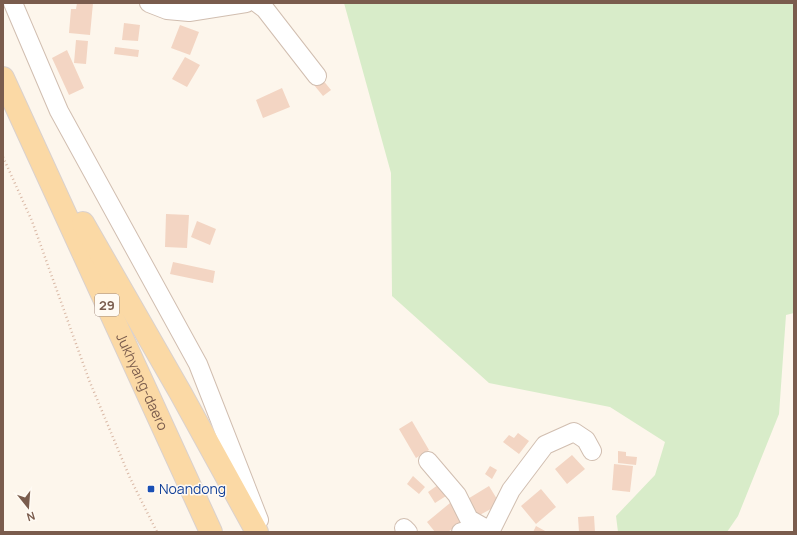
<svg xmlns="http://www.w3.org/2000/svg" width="797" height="535" font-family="Manrope,sans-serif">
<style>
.green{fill:#d8ecc9}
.building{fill:#f3d5c3}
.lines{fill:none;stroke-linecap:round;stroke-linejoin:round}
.minor-casing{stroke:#d1beb0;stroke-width:20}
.primary-casing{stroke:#dad1cd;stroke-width:24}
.path{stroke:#d9b8a5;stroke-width:2.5;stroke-dasharray:1 3;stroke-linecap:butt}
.minor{stroke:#fff;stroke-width:18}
.primary{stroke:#fbd9a5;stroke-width:22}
.transit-dot{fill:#1a4fb4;stroke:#fffaf3;stroke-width:1.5}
.labels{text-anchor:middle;stroke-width:3;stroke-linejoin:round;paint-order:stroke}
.shield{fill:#fffaf3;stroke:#a28b7f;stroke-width:1}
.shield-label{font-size:13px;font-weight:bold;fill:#7a5c4d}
.street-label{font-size:14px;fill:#7a5c4d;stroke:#fffaf3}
.transit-label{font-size:14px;fill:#164399;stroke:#fffaf3;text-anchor:start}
</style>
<rect width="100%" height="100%" fill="#fdf6ec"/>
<path class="green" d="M 344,3 L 794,3 L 794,313 L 786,315 L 779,414 L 738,516 L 727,532 L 618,532 L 616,516 L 655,475 L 665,442 L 610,407 L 489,383 L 392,296 L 391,173 Z"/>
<path class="building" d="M 77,3 L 93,3 L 90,35 L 69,33 L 71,9 L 76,9 Z
M 124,23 L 140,25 L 138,41 L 122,40 Z
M 180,25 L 199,32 L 190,55 L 171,48 Z
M 76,40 L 88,41 L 86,64 L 74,63 Z
M 115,47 L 139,50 L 138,57 L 114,54 Z
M 67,50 L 84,88 L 69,95 L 52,58 Z
M 185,57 L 200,65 L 187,87 L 172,79 Z
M 322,79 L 331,90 L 323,96 L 314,85 Z
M 282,88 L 290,107 L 263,118 L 256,100 Z
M 166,214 L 189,215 L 187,248 L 165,247 Z
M 197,221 L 216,229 L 210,245 L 191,237 Z
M 173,262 L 215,271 L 213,283 L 170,274 Z
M 412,421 L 429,450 L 416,458 L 399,429 Z
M 518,433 L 529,441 L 519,454 L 503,442 L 509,435 L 514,438 Z
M 618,451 L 626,452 L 626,456 L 637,457 L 636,465 L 618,463 Z
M 572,455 L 585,469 L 567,484 L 555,469 Z
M 614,464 L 633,466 L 630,492 L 612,490 Z
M 490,466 L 497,470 L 492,479 L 485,474 Z
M 413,476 L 425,487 L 419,494 L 407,484 Z
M 438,485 L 446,496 L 435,503 L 428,492 Z
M 489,486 L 500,504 L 476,517 L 466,500 Z
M 541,489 L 556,507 L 536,524 L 521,506 Z
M 450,503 L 464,519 L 448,532 L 435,532 L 427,522 Z
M 594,516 L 595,532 L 579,532 L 578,517 Z
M 536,526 L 547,532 L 533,532 Z"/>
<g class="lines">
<g class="minor-casing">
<path id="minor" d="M 13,3 L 59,111 L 198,364 L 259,520
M 149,3 L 167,10 L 189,12 L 246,3
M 257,3 L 265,9 L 317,76
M 428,461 L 457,495 L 469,519 L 483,527
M 404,528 L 408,532
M 461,532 L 493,526 L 511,490 L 545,445 L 574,432 L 586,440 L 592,451"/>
</g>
<g class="primary-casing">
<g id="primary">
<path id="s1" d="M 3,78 L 211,532"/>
<path d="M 83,223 L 180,392 L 257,532"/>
</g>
</g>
<path class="path" d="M 3,157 L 32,221 L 89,380 L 130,478 L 157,532"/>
<use href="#minor" class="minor"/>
<use href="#primary" class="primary"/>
</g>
<rect class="transit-dot" x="147" y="485" width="8" height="8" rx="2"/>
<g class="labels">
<rect class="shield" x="95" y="294" width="24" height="22" rx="3"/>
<g class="shield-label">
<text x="107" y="310">29</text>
</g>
<g class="street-label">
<text dy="5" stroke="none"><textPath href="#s1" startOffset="334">Jukhyang-daero</textPath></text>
</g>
<g class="transit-label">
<text x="159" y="494">Noandong</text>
</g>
</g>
<rect width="797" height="535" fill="none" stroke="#7a5c4d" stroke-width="8"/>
<g transform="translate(28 507) rotate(163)" stroke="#fffaf3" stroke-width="3" paint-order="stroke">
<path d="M0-3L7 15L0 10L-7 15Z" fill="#7a5c4d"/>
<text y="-6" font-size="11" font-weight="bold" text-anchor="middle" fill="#7a5c4d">N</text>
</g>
</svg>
